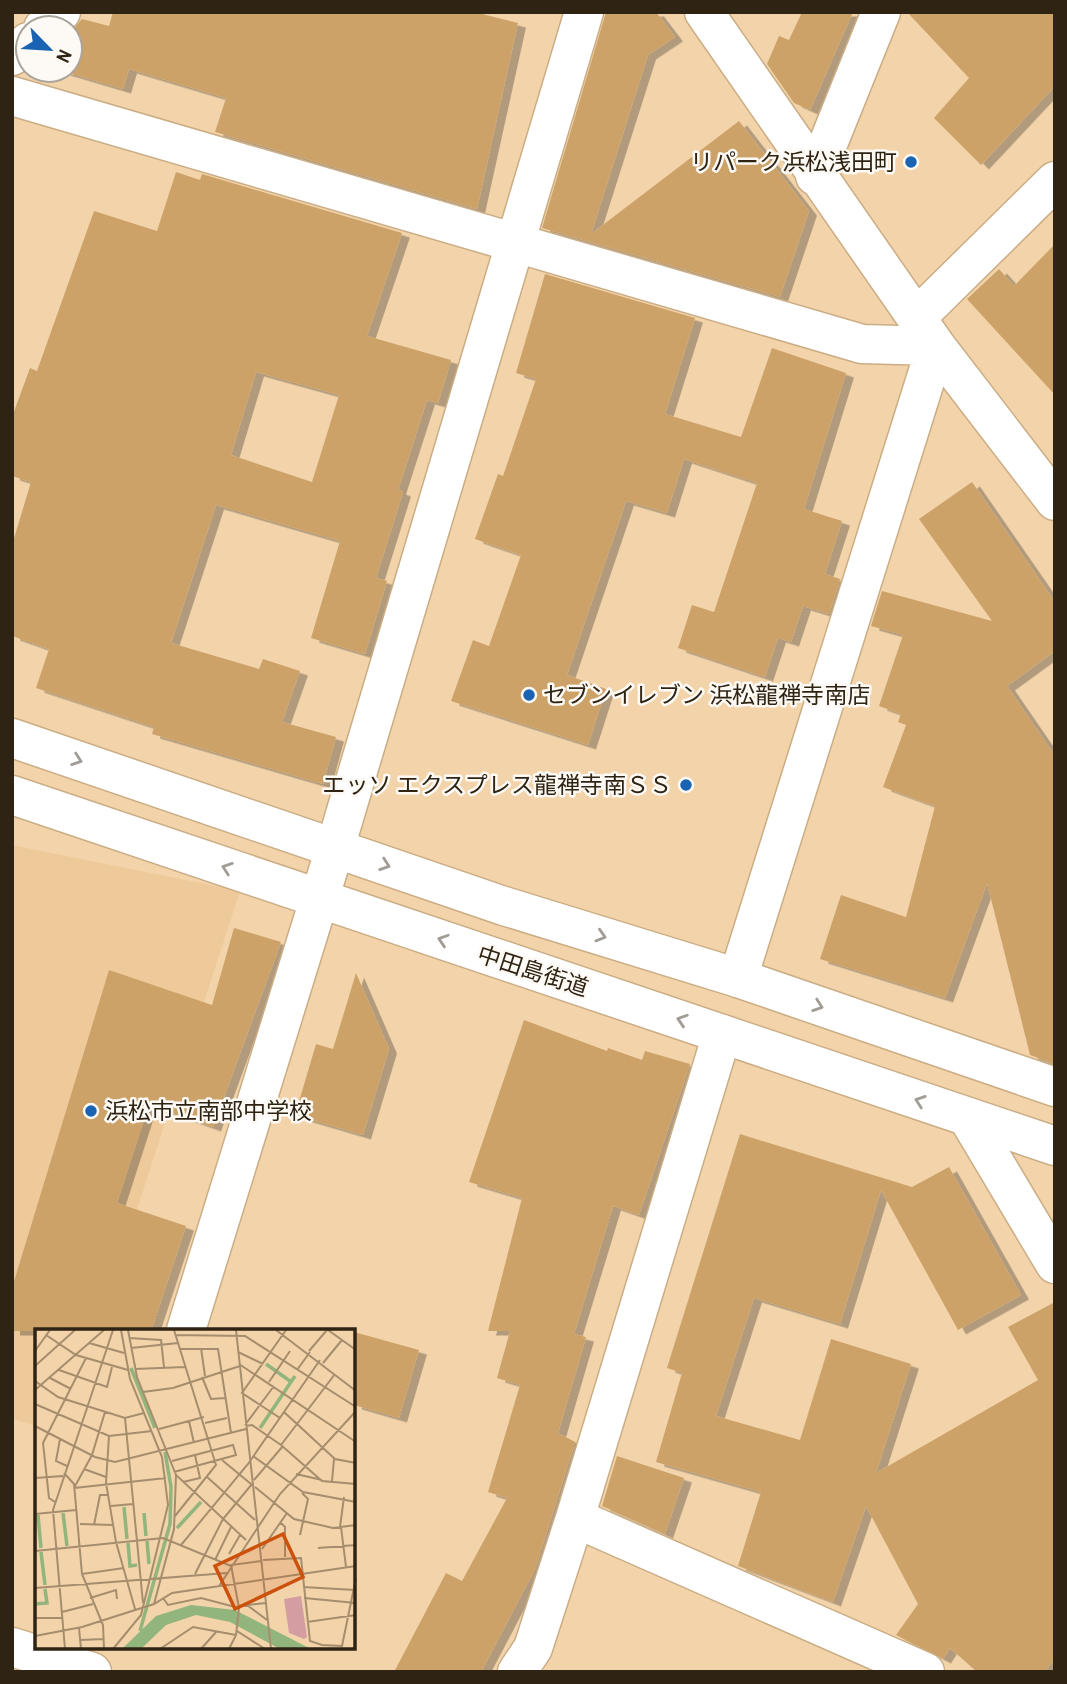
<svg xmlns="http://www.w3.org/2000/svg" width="1067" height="1684" font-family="'Archivo Narrow','Noto Sans JP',sans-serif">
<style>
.built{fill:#eeca9a}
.building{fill:#cca269;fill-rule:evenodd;filter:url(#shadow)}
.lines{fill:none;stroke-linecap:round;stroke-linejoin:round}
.street-casing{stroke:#cbad85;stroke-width:41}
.secondary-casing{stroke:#cbad85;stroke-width:41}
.street{stroke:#fff;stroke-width:38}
.secondary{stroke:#fff;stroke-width:38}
.oneway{stroke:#a19c95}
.poi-dot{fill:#1963b2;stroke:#fdfaf5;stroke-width:2.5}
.labels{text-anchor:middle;stroke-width:5;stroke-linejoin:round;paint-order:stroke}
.poi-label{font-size:23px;fill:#2f2313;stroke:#fdfaf5;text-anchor:end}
.street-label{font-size:23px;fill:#2f2313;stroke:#fdfaf5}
.inset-river{fill:none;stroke:#91b57c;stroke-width:3.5}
.inset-road{fill:none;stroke:#a58d6e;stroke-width:2}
.view{fill:#cc510d;fill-opacity:0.15;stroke:#cc510d;stroke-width:3.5}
.inset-edge{fill:none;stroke:#2f2313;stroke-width:3.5}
</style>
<defs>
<filter id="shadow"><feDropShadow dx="8" dy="4.5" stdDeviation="0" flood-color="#0004"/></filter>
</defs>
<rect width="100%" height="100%" fill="#f3d4aa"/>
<path class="built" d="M 12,845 L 240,891 L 98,1330 L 37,1330 L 37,1426 L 12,1419 Z"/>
<path class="building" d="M 113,12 L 474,12 L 518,23 L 477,209 L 215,132 L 226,98 L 129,69 L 123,89 L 59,70 L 70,70 L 70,33 L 82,19 L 109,26 Z
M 606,12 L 656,12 L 675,37 L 648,55 L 591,234 L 739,121 L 809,211 L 780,297 L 542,228 Z
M 802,12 L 853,12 L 810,110 L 794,103 L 767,64 L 779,36 L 789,40 Z
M 907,12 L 1055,12 L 1055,86 L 981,165 L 934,118 L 969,78 Z
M 176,172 L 200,180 L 202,174 L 402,233 L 367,336 L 451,360 L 438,403 L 427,400 L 398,490 L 403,492 L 376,578 L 387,581 L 365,654 L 311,638 L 340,541 L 216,505 L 171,643 L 259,669 L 263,659 L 300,671 L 282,722 L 336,737 L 323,784 L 152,734 L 154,727 L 36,688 L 49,649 L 12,636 L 12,545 L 31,482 L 12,476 L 12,417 L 30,368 L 37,371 L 94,211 L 157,231 ZM 256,372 L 339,395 L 312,482 L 231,455 Z
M 1055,244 L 1055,395 L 967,299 L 999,269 L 1014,286 Z
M 545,274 L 695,318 L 665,414 L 741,437 L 772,348 L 846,373 L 804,509 L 842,521 L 825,574 L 840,579 L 829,614 L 803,606 L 791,642 L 778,638 L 765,677 L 678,648 L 692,605 L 714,612 L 757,483 L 684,459 L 667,513 L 626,501 L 567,675 L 606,689 L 588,745 L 451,701 L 473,640 L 489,646 L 521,555 L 475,539 L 498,474 L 503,476 L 536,379 L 516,373 Z
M 972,482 L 1055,602 L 1055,651 L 1007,686 L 1055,756 L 1055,1064 L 1030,1055 L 987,883 L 945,998 L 820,959 L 841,895 L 906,917 L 935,806 L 883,787 L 906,725 L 898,722 L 901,714 L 879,706 L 903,635 L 871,626 L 882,591 L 992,621 L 919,519 Z
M 234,928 L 281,942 L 213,1127 L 149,1104 L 117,1203 L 186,1226 L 151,1331 L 12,1331 L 12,1288 L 109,970 L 212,1005 Z
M 356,973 L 389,1049 L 363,1135 L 295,1115 L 316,1044 L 333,1049 Z
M 524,1020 L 607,1051 L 608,1048 L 642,1060 L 645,1051 L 690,1064 L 639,1215 L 613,1206 L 574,1334 L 586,1337 L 558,1433 L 575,1442 L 535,1569 L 481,1672 L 394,1672 L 446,1573 L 462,1581 L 507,1498 L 488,1492 L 520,1385 L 497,1378 L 510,1331 L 488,1331 L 522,1198 L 469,1182 Z
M 740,1134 L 912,1187 L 949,1167 L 1021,1295 L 958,1330 L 881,1190 L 840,1324 L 754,1298 L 716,1416 L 800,1440 L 831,1339 L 911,1364 L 876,1473 L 1038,1380 L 1008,1327 L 1055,1302 L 1055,1659 L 1044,1672 L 977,1672 L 950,1648 L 943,1659 L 896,1635 L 918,1604 L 866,1506 L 833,1602 L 738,1566 L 761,1492 L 656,1462 L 682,1373 L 667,1368 Z
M 354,1332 L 419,1350 L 399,1418 L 354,1405 Z
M 617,1456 L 684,1478 L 665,1534 L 602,1506 Z"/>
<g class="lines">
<g class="street-casing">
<path id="street" d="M 704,12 L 936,346 L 1055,501
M 43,28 L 61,12
M 12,56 L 28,42
M 12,96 L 862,344 L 936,346 L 738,978
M 815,176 L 881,12
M 917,317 L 1055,181
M 968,1118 L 1055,1264
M 186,1330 L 335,848 L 584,12
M 575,1518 L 925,1672
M 12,1647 L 92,1672
M 517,1672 L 533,1648 L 575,1518 L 722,1034"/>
</g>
<g class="secondary-casing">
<path id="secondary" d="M 12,738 L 504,906 L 738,978 L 1055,1087
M 12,795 L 1055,1146"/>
</g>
<use href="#street" class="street"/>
<use href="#secondary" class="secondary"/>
</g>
<defs><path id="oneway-chevron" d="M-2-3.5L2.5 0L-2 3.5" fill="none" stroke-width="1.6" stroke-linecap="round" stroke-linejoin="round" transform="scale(1.75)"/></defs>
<g class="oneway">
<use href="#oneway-chevron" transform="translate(77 760) rotate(19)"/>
<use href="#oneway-chevron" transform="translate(385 865) rotate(19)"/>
<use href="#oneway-chevron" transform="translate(227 868) rotate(-161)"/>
<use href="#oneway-chevron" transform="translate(601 936) rotate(17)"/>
<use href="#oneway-chevron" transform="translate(443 940) rotate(-162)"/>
<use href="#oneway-chevron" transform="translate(818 1006) rotate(19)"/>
<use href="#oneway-chevron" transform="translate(682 1020) rotate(-162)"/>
<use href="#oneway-chevron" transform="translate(920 1101) rotate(-161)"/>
</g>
<g class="poi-dot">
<circle cx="911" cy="162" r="7"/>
<circle cx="529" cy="695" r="7"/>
<circle cx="686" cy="785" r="7"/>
<circle cx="91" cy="1111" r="7"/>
</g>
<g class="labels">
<g class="poi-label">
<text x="897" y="170">リパーク浜松浅田町</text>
<text x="543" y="703" text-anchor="start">セブンイレブン 浜松龍禅寺南店</text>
<text x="672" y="793">エッソ エクスプレス龍禅寺南ＳＳ</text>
<text x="105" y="1119" text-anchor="start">浜松市立南部中学校</text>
</g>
<g class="street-label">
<text transform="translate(533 971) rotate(18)" y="8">中田島街道</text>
</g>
</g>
<g transform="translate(35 1329)">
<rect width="320" height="320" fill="#f3d4aa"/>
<path d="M 266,267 L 272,308 L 269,310 L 254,304 L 249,270 Z" fill="#d49da1"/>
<path d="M 156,276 L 200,281 L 276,320 L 245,320 L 195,293 L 161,286 L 131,296 L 106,320 L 87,320 L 121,287 Z" fill="#91b57c"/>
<path class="inset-river" d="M 231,35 L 255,52M 96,39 L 120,99M 225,99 L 260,47M 89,178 L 92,210M 28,184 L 32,217M 109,184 L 111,207M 3,186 L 6,219M 142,199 L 166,173M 112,212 L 114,235M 93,214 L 95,237 L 102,236M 6,223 L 10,256M 0,275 L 12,274 L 10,260M 105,302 L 135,195 L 136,158 L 130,123"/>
<path class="inset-road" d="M 93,1 L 102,48 L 141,146 L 211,211M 139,1 L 181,136 L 140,187M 201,1 L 236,320M 241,1 L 321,62M 293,1 L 321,21M 11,6 L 41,26 L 93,41M 140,6 L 210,7 L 321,78M 94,9 L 126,11 L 129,38M 54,14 L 89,24M 96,19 L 143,14M 166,19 L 170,47M 145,20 L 183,20 L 196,104M 0,22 L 15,1M 274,22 L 292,1M 203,23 L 228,35M 288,34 L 307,11M 204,35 L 321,113M 0,37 L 40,1M 100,40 L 150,38M 24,41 L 72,58 L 77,38M 262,41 L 275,23M 167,48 L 176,70 L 190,69M 15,49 L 36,60M 0,52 L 23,68 L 90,89 L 109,84M 234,53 L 255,22M 0,61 L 69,1M 108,63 L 138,59 L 205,37M 0,75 L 74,107 L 117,102M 249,83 L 300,130 L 321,134M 90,89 L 108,274M 245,89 L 207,64 L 251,1M 154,92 L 159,114M 170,94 L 192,89M 210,96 L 239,57M 0,97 L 60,128 L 80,133 L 211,100M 211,97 L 217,96 L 246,116 L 287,152 L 321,155M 124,100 L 169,88M 74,107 L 71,154 L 81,213 L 100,280M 25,110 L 21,132 L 32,137M 246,116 L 300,45M 218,127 L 268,163 L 321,173M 187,131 L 216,155M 137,132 L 198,116 L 201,126 L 139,143M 49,140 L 71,148M 29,144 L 39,155 L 47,245 L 68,296 L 69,320M 261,145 L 287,151M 172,148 L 220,191M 0,149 L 28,147M 219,151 L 248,117M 297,152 L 299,130M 148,153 L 165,149 L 160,126M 220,158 L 259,190 L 298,199 L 321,196M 39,159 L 131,149M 39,159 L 57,126 L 70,83M 20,173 L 14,169 L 8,114 L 51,29M 76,177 L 98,175M 0,185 L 41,181M 245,193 L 250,198 L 250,228M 45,195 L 78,196M 59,196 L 65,166 L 74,166M 305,198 L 309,168M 306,198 L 311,238M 265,206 L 273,170 L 267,164M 146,216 L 213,135 L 285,31M 283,219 L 321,216M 227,220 L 252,184M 0,222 L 128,209 L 196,237M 194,225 L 205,206M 180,231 L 196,198M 228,231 L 266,229 L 275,312 L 287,316 L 307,317 L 321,249M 47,245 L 89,239M 160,245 L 188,190 L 217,155M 184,257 L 245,165 L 321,82M 268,258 L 320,261M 0,259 L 192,244M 55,269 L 81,261 L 82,270M 128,269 L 133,276 L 166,269 L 204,279M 269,269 L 321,274M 119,275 L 139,200 L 141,146M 212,276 L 232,291M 204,277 L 231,274M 27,283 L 58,275M 0,289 L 27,289M 272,293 L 321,286M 44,299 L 46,320M 202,302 L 230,320M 0,307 L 47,298 L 119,275 L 137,264 L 321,237M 45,311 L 69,310M 30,320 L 18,181 L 78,1M 78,320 L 106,286 L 133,176 L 127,128 L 95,50 L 86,1M 125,320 L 158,298 L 201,306M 166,320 L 181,303M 194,320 L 201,306 L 204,279 L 196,236 L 226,232"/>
<path class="view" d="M 248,205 L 268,248 L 200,280 L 180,237 Z"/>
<rect width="320" height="320" class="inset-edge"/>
</g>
<rect width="1067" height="1684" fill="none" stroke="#2f2313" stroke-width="28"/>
<g transform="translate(49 49) rotate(115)"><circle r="33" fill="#fdfaf5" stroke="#aba49b" stroke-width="2"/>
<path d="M0-5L12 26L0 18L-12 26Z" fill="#1963b2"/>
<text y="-10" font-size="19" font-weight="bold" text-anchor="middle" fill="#2f2313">N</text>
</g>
</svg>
